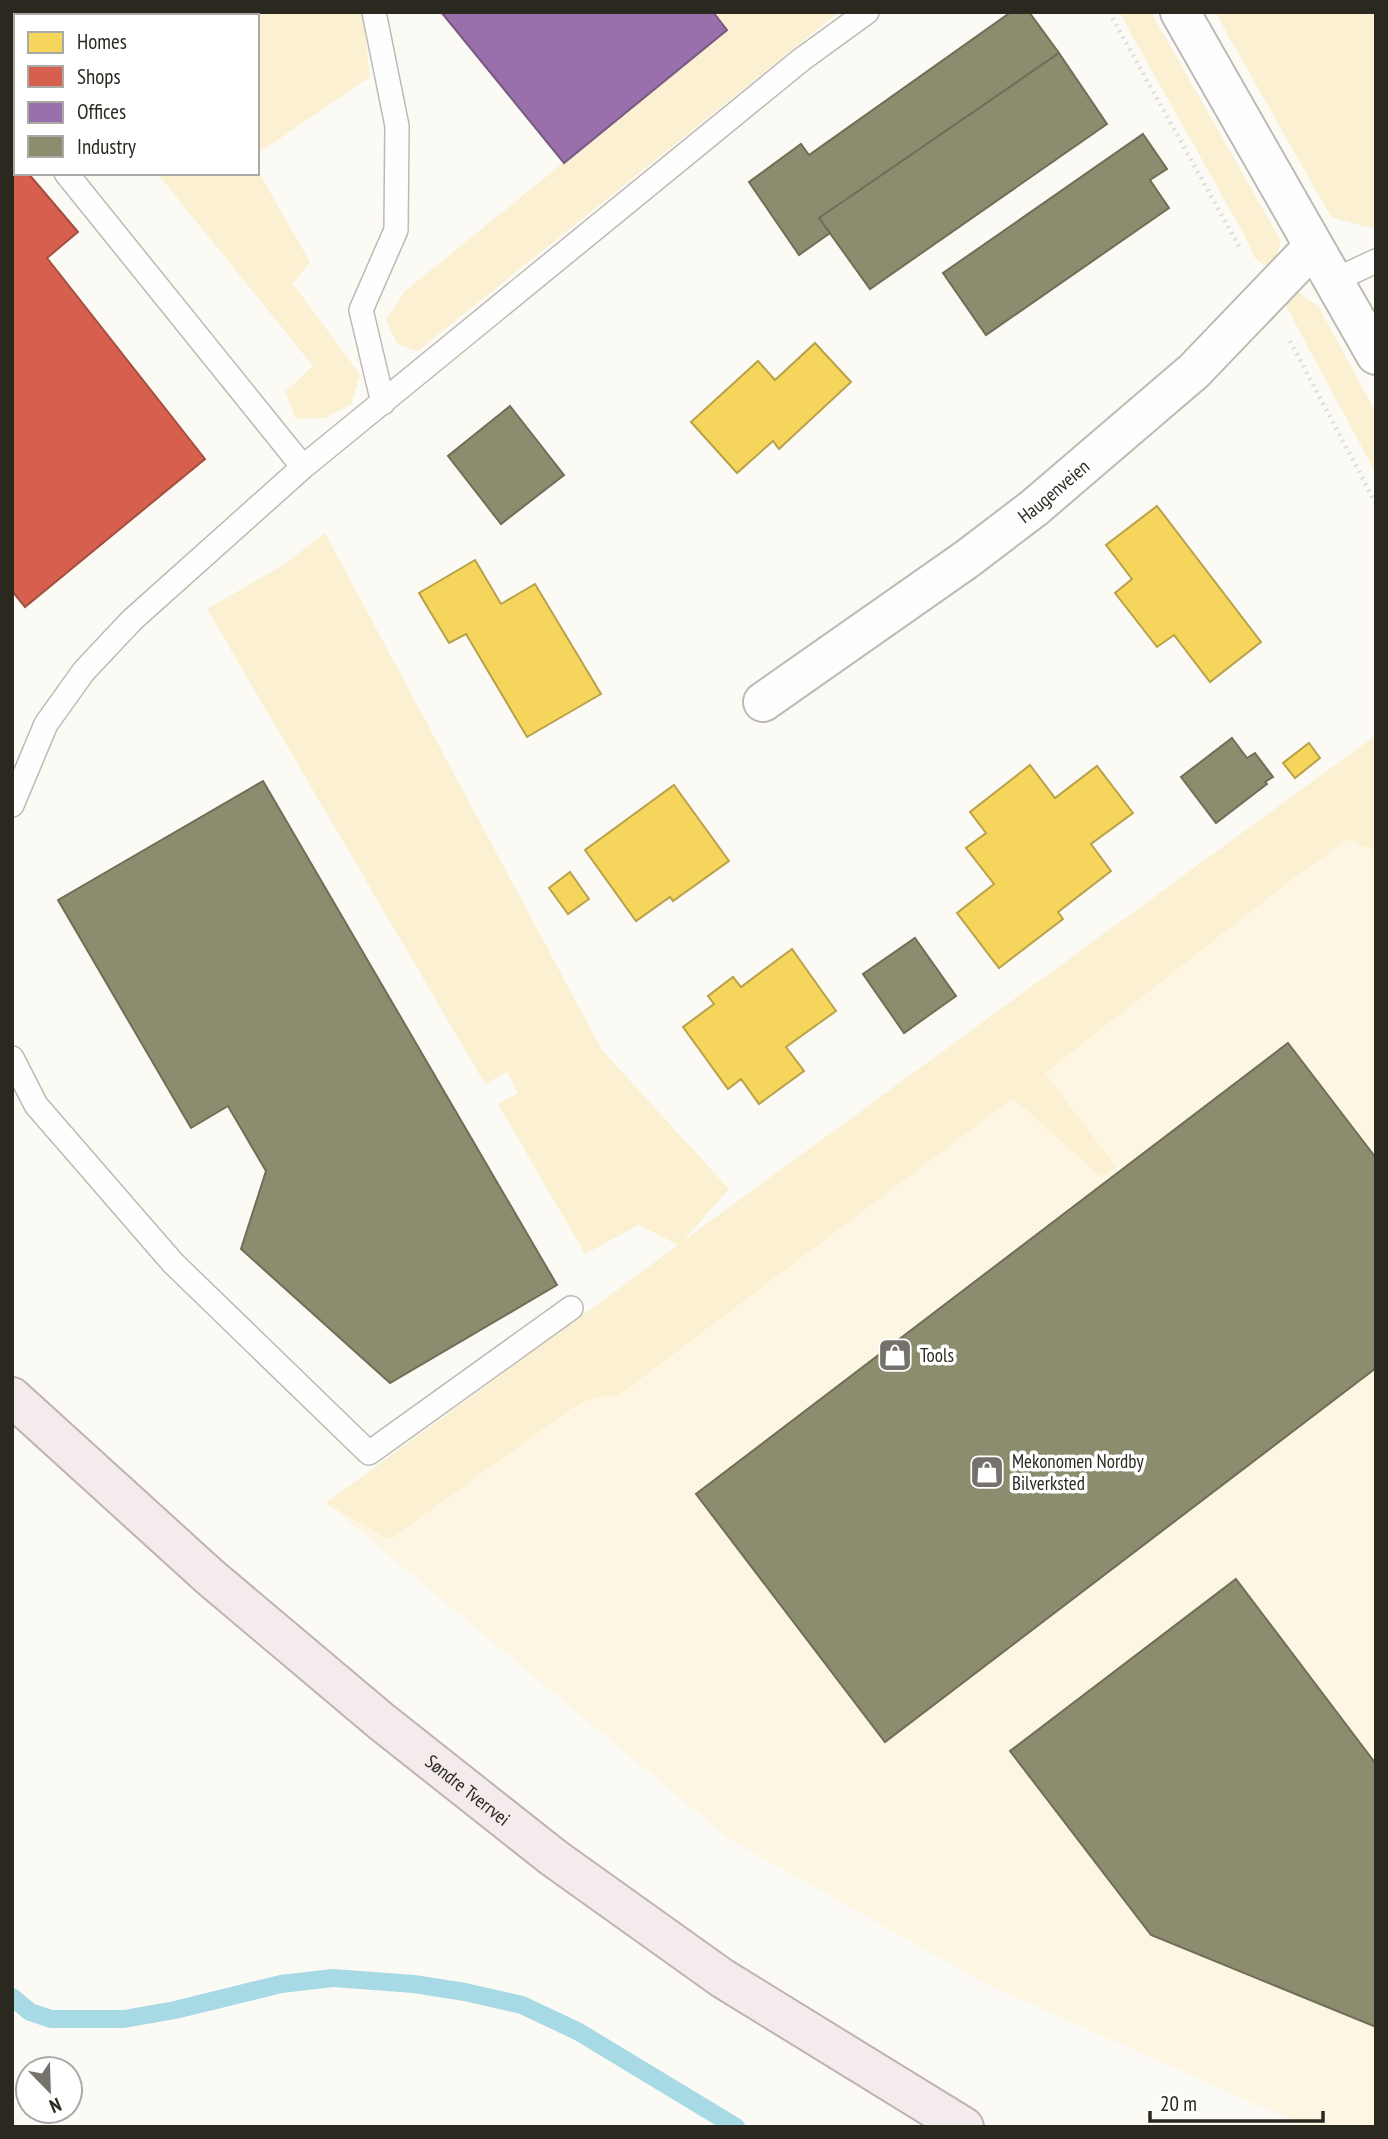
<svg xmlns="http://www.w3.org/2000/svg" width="1388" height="2139" font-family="'PT Sans Narrow',sans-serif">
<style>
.built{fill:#fdf6e3}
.grass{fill:#fbf0d1}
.homes{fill:#f6d55c;stroke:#b9a14a;stroke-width:2}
.shops{fill:#d6604d;stroke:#a34f3f;stroke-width:2}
.offices{fill:#9970ab;stroke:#785a81;stroke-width:2}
.industry{fill:#8c8c6e;stroke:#6f6e56;stroke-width:2}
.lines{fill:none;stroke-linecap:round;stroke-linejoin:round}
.stream{stroke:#a7dae5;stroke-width:18}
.lane-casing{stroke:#bdbab4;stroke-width:26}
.street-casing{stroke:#bdbab4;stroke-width:42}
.primary-casing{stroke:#c0b1b3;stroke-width:42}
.path{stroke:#dddddc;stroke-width:4.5;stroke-dasharray:2 5;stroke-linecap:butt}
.lane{stroke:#fffefe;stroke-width:23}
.street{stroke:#fffefe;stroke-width:38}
.primary{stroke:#f3ebec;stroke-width:38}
.labels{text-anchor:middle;stroke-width:7;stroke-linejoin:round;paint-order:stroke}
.street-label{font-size:19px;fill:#2b281f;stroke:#fff}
.poi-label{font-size:19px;fill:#2b281f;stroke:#fff;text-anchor:start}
</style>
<rect width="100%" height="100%" fill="#fcfaf5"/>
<path class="built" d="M 1376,735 L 1376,2127 L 1307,2127 L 990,1986 L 729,1839 L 326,1503 Z"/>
<path class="grass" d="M 27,12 L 363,12 L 370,77 L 257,154 L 257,16 L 29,16 Z
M 713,12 L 839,12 L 418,351 L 397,344 L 386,320 L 405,291 L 727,30 Z
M 1119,12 L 1151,12 L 1281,241 L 1277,254 L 1267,267 L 1254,257 L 1247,240 Z
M 1215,12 L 1376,12 L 1376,229 L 1331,217 Z
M 257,169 L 310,262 L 293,284 L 360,374 L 351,404 L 325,418 L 296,419 L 285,392 L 313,366 L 157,173 L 257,173 Z
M 1298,292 L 1319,307 L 1376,413 L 1376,474 L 1285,304 Z
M 325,533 L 602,1050 L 729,1189 L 683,1241 L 1376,735 L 1376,851 L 1348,839 L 1283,886 L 1045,1073 L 1116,1167 L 1101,1177 L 1013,1098 L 619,1395 L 593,1398 L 575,1406 L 389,1540 L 326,1503 L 678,1245 L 639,1225 L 585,1254 L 498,1104 L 518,1093 L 507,1072 L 485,1084 L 207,609 L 285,564 Z"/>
<path class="homes" d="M 815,343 L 851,382 L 779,449 L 773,441 L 737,473 L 691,422 L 758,361 L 775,380 Z
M 1157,506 L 1261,642 L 1210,682 L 1174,635 L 1157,647 L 1115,593 L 1132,579 L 1106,545 Z
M 475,560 L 501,604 L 535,584 L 601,694 L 527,737 L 466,634 L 449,643 L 419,593 Z
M 1309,743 L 1320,758 L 1295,778 L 1283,763 Z
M 1030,765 L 1055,798 L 1097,766 L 1133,813 L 1091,844 L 1111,871 L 1058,912 L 1063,919 L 999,968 L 957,913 L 994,884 L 966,848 L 986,833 L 970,812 Z
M 674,785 L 729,861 L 673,901 L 670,897 L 636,921 L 585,850 Z
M 570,872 L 589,899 L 568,914 L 549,888 Z
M 792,949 L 836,1011 L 786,1047 L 804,1071 L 759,1104 L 741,1079 L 728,1089 L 683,1027 L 714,1004 L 708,996 L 733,977 L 741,987 Z"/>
<path class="shops" d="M 12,154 L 16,158 L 16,173 L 28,173 L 78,232 L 47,258 L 205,459 L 25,607 L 12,591 Z"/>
<path class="offices" d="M 441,12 L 713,12 L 727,30 L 564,163 Z"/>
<path class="industry" d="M 1011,12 L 1029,12 L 1059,53 L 819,218 L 830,233 L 799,255 L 749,182 L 801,144 L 809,155 Z
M 1059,53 L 1107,124 L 870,289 L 819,218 Z
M 1143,134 L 1167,169 L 1150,180 L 1169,208 L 986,335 L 943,273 Z
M 510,406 L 564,475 L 501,524 L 448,456 Z
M 1232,738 L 1247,758 L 1255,753 L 1273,777 L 1265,782 L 1267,784 L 1216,823 L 1181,777 Z
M 263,781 L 557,1285 L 390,1383 L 241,1249 L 266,1171 L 228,1106 L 191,1128 L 58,900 Z
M 915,938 L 956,996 L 904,1033 L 863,974 Z
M 1288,1043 L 1376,1158 L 1376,1368 L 885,1742 L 696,1494 Z
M 1236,1579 L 1376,1764 L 1376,2027 L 1151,1935 L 1010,1751 Z"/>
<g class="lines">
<path class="stream" d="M 12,1997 L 30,2012 L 51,2019 L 124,2019 L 175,2010 L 281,1984 L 333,1978 L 414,1984 L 465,1992 L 522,2005 L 579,2032 L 736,2127"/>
<g class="lane-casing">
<path id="lane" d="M 374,12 L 397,126 L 396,230 L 361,310 L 383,403
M 12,106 L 16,111
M 66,173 L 303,467
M 1333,281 L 1376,261
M 12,805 L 46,724 L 84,671 L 132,620 L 303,467 L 801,60 L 867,12
M 12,1058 L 36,1105 L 173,1263 L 369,1453 L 571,1308"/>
</g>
<g class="street-casing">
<g id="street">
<path d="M 1180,12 L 1376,355"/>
<path id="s1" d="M 763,702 L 967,559 L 1034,508 L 1194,371 L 1313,247"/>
</g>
</g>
<g class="primary-casing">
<g id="primary">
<path id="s2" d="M 12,1397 L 210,1577 L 382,1722 L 554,1858 L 722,1978 L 964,2127"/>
</g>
</g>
<path class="path" d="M 1109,12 L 1241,250
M 1290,341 L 1376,504"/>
<use href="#lane" class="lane"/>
<use href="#street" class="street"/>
<use href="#primary" class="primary"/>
</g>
<defs>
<g id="shop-square" transform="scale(1.75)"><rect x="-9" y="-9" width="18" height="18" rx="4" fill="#74726a" stroke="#fff"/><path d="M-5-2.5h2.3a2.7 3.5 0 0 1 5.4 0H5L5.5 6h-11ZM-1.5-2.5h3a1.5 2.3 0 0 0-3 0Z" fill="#fff"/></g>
</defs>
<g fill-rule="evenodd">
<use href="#shop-square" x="895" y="1355"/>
<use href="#shop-square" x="987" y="1472"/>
</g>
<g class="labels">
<g class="street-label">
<text dy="7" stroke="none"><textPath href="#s1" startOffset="359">Haugenveien</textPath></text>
<text dy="7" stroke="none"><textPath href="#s2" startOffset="602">Søndre Tverrvei</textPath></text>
</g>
<g class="poi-label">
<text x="920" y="1362">Tools</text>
<text x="1012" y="1468">Mekonomen Nordby<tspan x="1012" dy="22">Bilverksted</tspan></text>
</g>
</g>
<rect width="1388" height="2139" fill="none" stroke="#2b281f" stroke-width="28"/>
<rect x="14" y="14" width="245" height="161" fill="#ffffff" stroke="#aaa9a5" stroke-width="2"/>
<rect x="28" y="32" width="35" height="21" fill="#f6d55c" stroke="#aaa9a5" stroke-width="2"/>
<text x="77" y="49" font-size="21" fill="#2b281f">Homes</text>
<rect x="28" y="66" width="35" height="21" fill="#d6604d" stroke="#aaa9a5" stroke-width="2"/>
<text x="77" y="84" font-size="21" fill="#2b281f">Shops</text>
<rect x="28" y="102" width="35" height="21" fill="#9970ab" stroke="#aaa9a5" stroke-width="2"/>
<text x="77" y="119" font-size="21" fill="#2b281f">Offices</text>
<rect x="28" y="136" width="35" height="21" fill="#8c8c6e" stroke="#aaa9a5" stroke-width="2"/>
<text x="77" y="154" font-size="21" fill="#2b281f">Industry</text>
<g transform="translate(49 2090) rotate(157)"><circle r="33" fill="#ffffff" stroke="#aaa9a5" stroke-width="2"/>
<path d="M0-5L12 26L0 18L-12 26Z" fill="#74726a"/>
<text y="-10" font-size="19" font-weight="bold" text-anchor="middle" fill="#2b281f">N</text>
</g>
<path d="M1150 2111v10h173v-10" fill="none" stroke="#2b281f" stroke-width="3.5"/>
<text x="1160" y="2111" font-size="21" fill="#2b281f" stroke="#ffffff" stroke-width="5" paint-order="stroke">20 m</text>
</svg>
